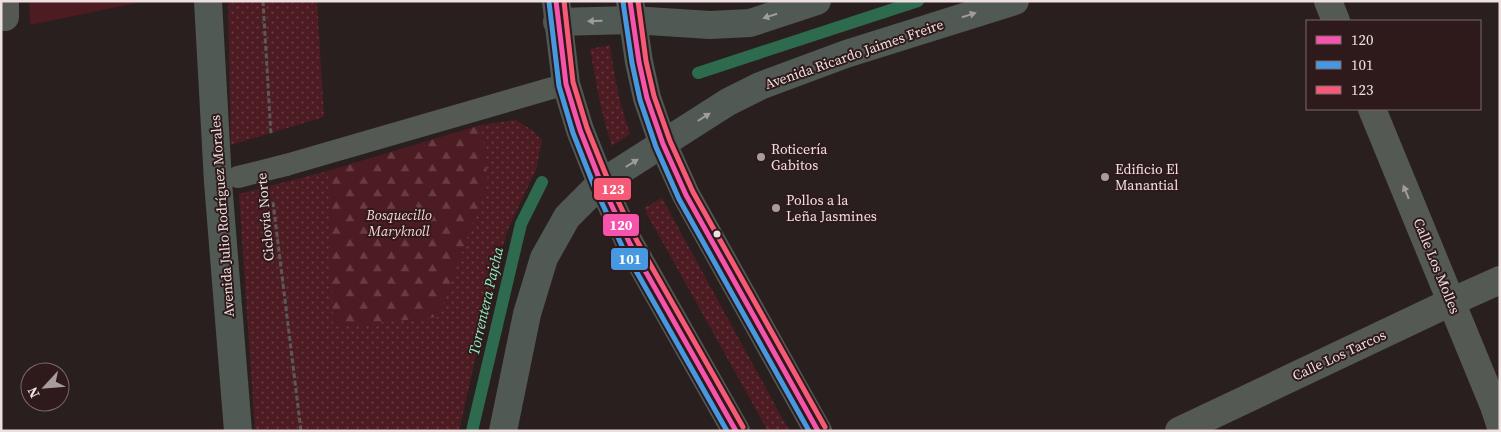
<svg xmlns="http://www.w3.org/2000/svg" width="1501" height="432" font-family="'Source Serif 4',serif">
<style>
.grass{fill:url(#grass-dots)}
.forest{fill:url(#forest-firs)}
.park{fill:#4d1b22}
.lines{fill:none;stroke-linecap:round;stroke-linejoin:round}
.stream{stroke:#2e6a4d;stroke-width:12}
.path{stroke:#595957;stroke-width:3;stroke-dasharray:5 2.5;stroke-linecap:butt}
.lane{stroke:#545954;stroke-width:22}
.street{stroke:#545954;stroke-width:28}
.secondary{stroke:#515954;stroke-width:28}
.primary{stroke:#4f5953;stroke-width:28}
.lane-bridge{stroke:#545954;stroke-width:22}
.bus-1-casing{stroke:#2f1a1b;stroke-width:9}
.bus-2-casing{stroke:#2f1a1b;stroke-width:9}
.bus-3-casing{stroke:#2f1a1b;stroke-width:9}
.bus-1{stroke:#f653ac;stroke-width:5}
.bus-2{stroke:#4699e1;stroke-width:5}
.bus-3{stroke:#f75a77;stroke-width:5}
.oneway{fill:#a09c9a}
.oneway2{fill:#a19c9a}
.poi-dot{fill:#a99c9c;stroke:#2f1a1b;stroke-width:2}
.bus-dot{fill:#eedfe0;stroke:#2f1a1b;stroke-width:2}
.labels{text-anchor:middle;stroke-width:4;stroke-linejoin:round;paint-order:stroke}
.street-label{font-size:14px;fill:#eedfe0;stroke:#2f1a1b}
.poi-label{font-size:14px;fill:#eedfe0;stroke:#2f1a1b;text-anchor:start}
.park-label{font-size:14px;font-style:italic;fill:#fcd3d5;stroke:#2f1a1b}
.water-label{font-size:15px;font-style:italic;fill:#8ff0bf;stroke:#2f1a1b}
.line-badge{stroke:#2f1a1b;stroke-width:2}
.badge-label{font-size:14px;text-anchor:middle;font-weight:bold;fill:#fff}
</style>
<defs>
<pattern id="grass-dots" width="8" height="8" patternUnits="userSpaceOnUse" patternTransform="scale(1.25)"><rect width="8" height="8" fill="#4d1b22"/><path d="M2 2h.1M6 6h.1" fill="none" stroke="#673c42" stroke-width="1.8" stroke-linecap="round"/></pattern>
<pattern id="forest-firs" width="22" height="20" patternUnits="userSpaceOnUse" patternTransform="scale(1.25)"><rect width="22" height="20" fill="#4d1b22"/><path d="M5 1l3.5 6h-7zM16 11l3.5 6h-7z" fill="#673c42"/></pattern>
</defs>
<rect width="100%" height="100%" fill="#2a1f1f"/>
<path class="grass" d="M 228,1 L 317,1 L 324,117 L 231,145 Z
M 610,45 C 614,75 620,106 630,134 L 612,146 C 601,115 596,81 590,49 Z
M 516,120 L 532,130 L 542,140 L 536,170 L 507,231 L 483,324 L 459,431 L 255,431 L 239,194 L 328,171 L 481,125 Z
M 662,198 L 781,416 L 790,431 L 768,431 L 648,216 L 644,208 Z"/>
<path class="forest" d="M 481,125 L 488,182 L 438,317 L 333,327 L 328,171 Z"/>
<path class="park" d="M 29,1 L 146,1 L 30,25 Z"/>
<g class="lines">
<path class="stream" d="M 698,73 L 918,1
M 472,431 L 521,224 L 542,182"/>
<path class="path" d="M 263,1 L 271,135
M 273,202 L 301,431"/>
<path class="lane" d="M 286,165 L 566,84"/>
<path class="street" d="M 5,1 L 5,17
M 1328,1 L 1336,21
M 1372,109 L 1494,406 L 1500,424
M 1179,431 L 1451,302 L 1500,280"/>
<path class="secondary" d="M 208,1 L 218,182 L 238,431
M 557,22 L 632,20 L 710,25 L 750,23 L 817,1
M 503,431 L 527,314 L 544,258 L 567,217 L 601,183 L 728,102 L 760,86 L 846,54 L 1015,1"/>
<path class="primary" d="M 556,1 L 566,84 L 580,130 L 601,183 L 630,244 L 736,431
M 630,1 L 639,62 L 647,98 L 663,144 L 686,195 L 818,431"/>
<path class="lane-bridge" d="M 238,177 L 286,165"/>
<g class="bus-1-casing">
<path id="bus-1" d="M 556,1 L 566,84 L 580,130 L 601,183 L 630,244 L 736,431
M 630,1 L 639,62 L 647,98 L 663,144 L 686,195 L 818,431"/>
</g>
<g class="bus-2-casing">
<path id="bus-2" d="M 549,2 L 559,86 L 573,133 L 594,186 L 623,248 L 727,431
M 623,2 L 632,63 L 640,100 L 656,147 L 679,199 L 809,431"/>
</g>
<g class="bus-3-casing">
<path id="bus-3" d="M 564,1 L 573,82 L 587,128 L 608,180 L 637,241 L 743,427
M 638,1 L 646,61 L 654,96 L 670,141 L 693,192 L 825,427"/>
</g>
<use href="#bus-1" class="bus-1"/>
<use href="#bus-2" class="bus-2"/>
<use href="#bus-3" class="bus-3"/>
</g>
<defs><path id="oneway-solid" d="M-6-.8H1V-3.2L6.5 0L1 3.2V.8H-6Z" transform="scale(1.25)"/></defs>
<g class="oneway">
<use href="#oneway-solid" transform="translate(969 15) rotate(-17)"/>
<use href="#oneway-solid" transform="translate(770 16) rotate(162)"/>
<use href="#oneway-solid" transform="translate(595 21) rotate(178)"/>
<use href="#oneway-solid" transform="translate(704 117) rotate(-32)"/>
<use href="#oneway-solid" transform="translate(632 163) rotate(-32)"/>
</g>
<use class="oneway2" href="#oneway-solid" transform="translate(1406 192) rotate(-112)"/>
<g class="poi-dot">
<circle cx="761" cy="157" r="5"/>
<circle cx="1105" cy="177" r="5"/>
<circle cx="776" cy="208" r="5"/>
</g>
<circle class="bus-dot" cx="717" cy="234" r="4.5"/>
<g class="labels">
<g class="street-label">
<text transform="translate(854 54) rotate(-19)" y="5">Avenida Ricardo Jaimes Freire</text>
<text transform="translate(222 216) rotate(-94)" y="5">Avenida Julio Rodríguez Morales</text>
<text transform="translate(265 217) rotate(-95)" y="5">Ciclovía Norte</text>
<text transform="translate(1437 266) rotate(68)" y="5">Calle Los Molles</text>
<text transform="translate(1339 355) rotate(-25)" y="5">Calle Los Tarcos</text>
</g>
<g class="poi-label">
<text x="771" y="154">Roticería<tspan x="771" dy="16">Gabitos</tspan></text>
<text x="1115" y="174">Edificio El<tspan x="1115" dy="16">Manantial</tspan></text>
<text x="786" y="205">Pollos a la<tspan x="786" dy="16">Leña Jasmines</tspan></text>
</g>
<g class="park-label">
<text x="399" y="220">Bosquecillo<tspan x="399" dy="16">Maryknoll</tspan></text>
</g>
<g class="water-label">
<text transform="translate(486 301) rotate(-77)" y="5">Torrentera Pajcha</text>
</g>
</g>
<g class="line-badge">
<rect x="593" y="177" width="39" height="24" rx="5" fill="#f75a77"/>
<rect x="602" y="213" width="38" height="24" rx="5" fill="#f653ac"/>
<rect x="610" y="247" width="39" height="24" rx="5" fill="#4699e1"/>
</g>
<g class="badge-label">
<text x="613" y="194">123</text>
<text x="621" y="230">120</text>
<text x="630" y="264">101</text>
</g>
<rect width="1501" height="432" fill="none" stroke="#eedfe0" stroke-width="5"/>
<rect x="1306" y="20" width="175" height="90" fill="#2f1a1b" stroke="#7b696a"/>
<rect x="1316" y="36" width="25" height="8" fill="#f653ac" stroke="#7b696a"/>
<text x="1351" y="45" font-size="15" fill="#eedfe0">120</text>
<rect x="1316" y="61" width="25" height="8" fill="#4699e1" stroke="#7b696a"/>
<text x="1351" y="70" font-size="15" fill="#eedfe0">101</text>
<rect x="1316" y="86" width="25" height="8" fill="#f75a77" stroke="#7b696a"/>
<text x="1351" y="95" font-size="15" fill="#eedfe0">123</text>
<g transform="translate(45 387) rotate(244)"><circle r="24" fill="#2f1a1b" stroke="#7b696a"/>
<path d="M0-4L9 19L0 12L-9 19Z" fill="#a99c9c"/>
<text y="-8" font-size="14" font-weight="bold" text-anchor="middle" fill="#eedfe0">N</text>
</g>
</svg>
